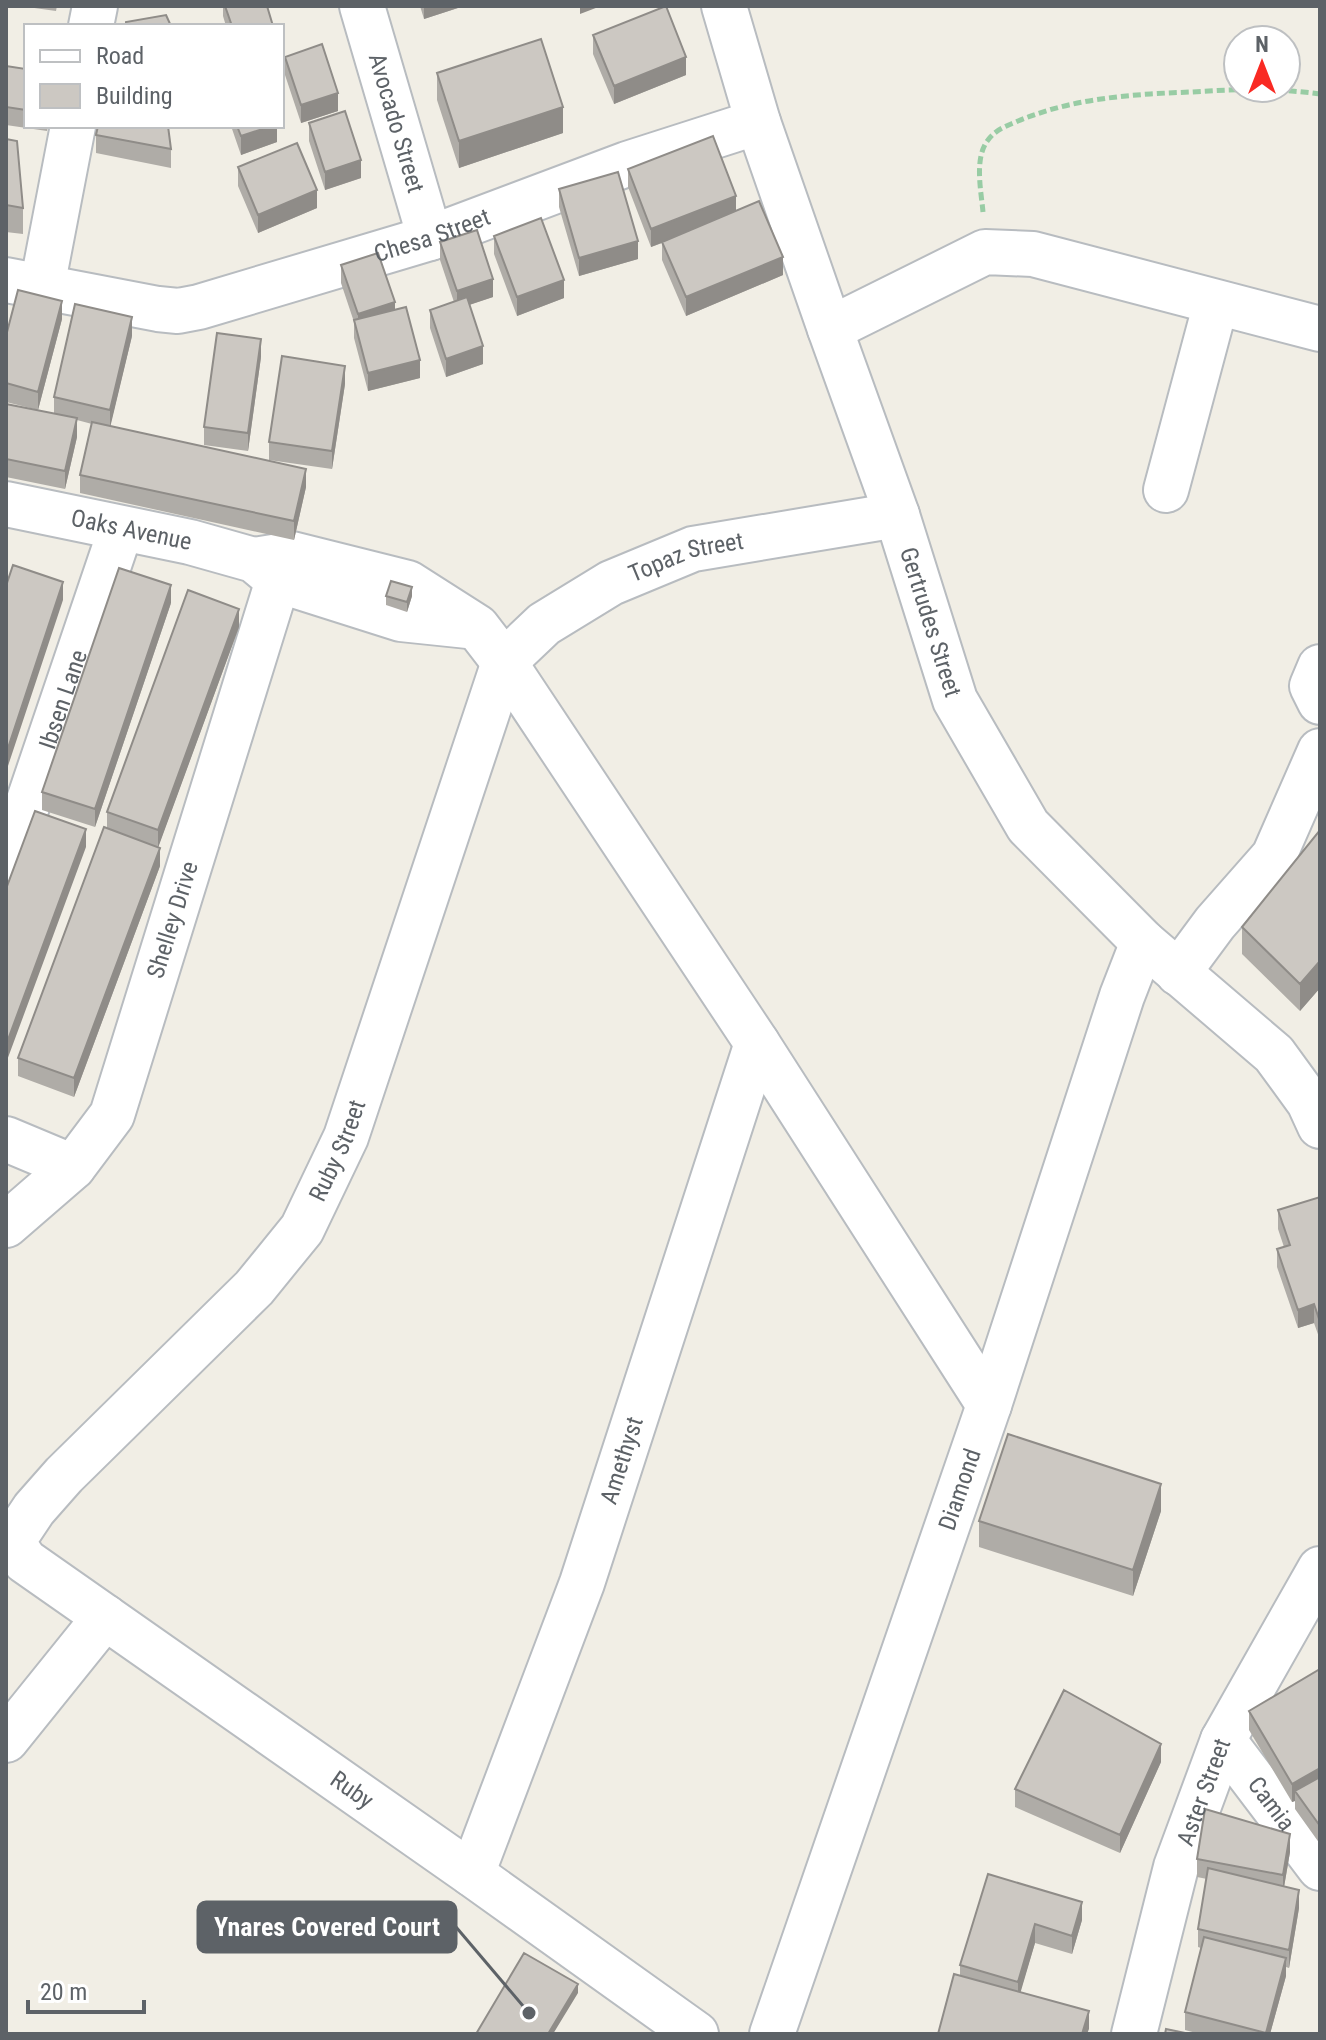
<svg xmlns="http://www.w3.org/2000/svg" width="1326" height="2040" font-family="'Roboto Condensed',sans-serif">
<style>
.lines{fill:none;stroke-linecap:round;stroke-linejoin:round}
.minor-casing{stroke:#b8bcc0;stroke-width:48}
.path{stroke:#98cca4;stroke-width:5;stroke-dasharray:8 4;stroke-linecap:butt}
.minor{stroke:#fff;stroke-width:44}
.wall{fill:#afaca7}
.shaded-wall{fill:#8f8c88}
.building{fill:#ccc8c2;stroke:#8f8c88;stroke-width:2}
.labels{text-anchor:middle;stroke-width:6;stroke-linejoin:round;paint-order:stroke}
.street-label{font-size:24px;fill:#5d6267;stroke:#fff}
.leader{fill:none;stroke:#5d6267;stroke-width:3}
.callout-dot{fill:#5d6267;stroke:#fff;stroke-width:3}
.callout{fill:#5d6267;stroke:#5d6267;stroke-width:3}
.callout-label{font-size:26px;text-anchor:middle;font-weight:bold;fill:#fff}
</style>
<rect width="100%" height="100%" fill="#f1eee5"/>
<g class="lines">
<g class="minor-casing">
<g id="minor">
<path id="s1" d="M 362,6 L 430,238"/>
<path id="s2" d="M 724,6 L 758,122 L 830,329 L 897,515 L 955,700 L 1028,826 L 1143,942 L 1274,1054 L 1309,1102 L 1320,1126"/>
<path d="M 91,26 L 95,6"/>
<path id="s3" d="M 6,280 L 158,309 L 178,311 L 199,307 L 430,238 L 627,164 L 758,122"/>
<path d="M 42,287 L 73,126"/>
<path d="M 830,329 L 985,252 L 1033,254 L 1320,329"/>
<path d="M 1166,490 L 1216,303"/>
<path id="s4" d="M 6,504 L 190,542 L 254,560 L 278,580 L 401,619 L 468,626"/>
<path d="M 254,560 L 292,554 L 408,583 L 477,627 L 504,662 L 757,1043 L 989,1405"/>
<path d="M 1320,667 L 1312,686 L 1320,702"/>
<path id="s5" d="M 6,868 L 121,529"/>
<path d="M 1178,973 L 1215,923 L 1274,856 L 1320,751"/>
<path d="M 6,1139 L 73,1167"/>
<path id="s6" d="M 6,1225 L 73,1167 L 112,1115 L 278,580"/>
<path d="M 6,1740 L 105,1617"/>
<path id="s7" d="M 1223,1740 L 1320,1868"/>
<path id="s8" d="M 472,1874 L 582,1583 L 757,1043"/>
<path id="s9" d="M 696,2034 L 472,1874 L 25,1561 L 12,1542 L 34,1509 L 64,1475 L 254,1288 L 302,1229 L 346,1137 L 504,662 L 544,624 L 611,583 L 693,549 L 897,515"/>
<path id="s10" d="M 772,2034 L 989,1405 L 1122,996 L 1143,942"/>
<path id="s11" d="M 1134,2034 L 1176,1867 L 1223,1740 L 1320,1569"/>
</g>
</g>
<path class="path" d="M 983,212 C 981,190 974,158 988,140 C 996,129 1007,126 1018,121 C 1073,98 1133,94 1192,92 C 1235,89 1277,88 1320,94"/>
<use href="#minor" class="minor"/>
</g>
<path class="wall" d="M 20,6 L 57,6 L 56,11 Z
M 223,6 L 267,6 L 273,26 L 226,26 L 223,16 Z
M 420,6 L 464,6 L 424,19 Z
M 593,35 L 686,75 L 614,104 L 593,54 Z
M 285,57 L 338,111 L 301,123 L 285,75 Z
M 6,66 L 26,69 L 26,126 L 48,126 L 47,131 L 6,125 Z
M 437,73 L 563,133 L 459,168 L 437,100 Z
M 309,123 L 361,178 L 325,190 L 309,141 Z
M 231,126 L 277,126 L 277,142 L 241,155 Z
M 96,135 L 171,149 L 171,168 L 96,153 Z
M 6,139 L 23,208 L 23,234 L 6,232 Z
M 238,167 L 317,208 L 258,233 L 238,186 Z
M 628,169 L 736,211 L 783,275 L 686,316 L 662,260 L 662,243 L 651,247 L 628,187 Z
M 559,189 L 638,259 L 579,276 L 559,207 Z
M 494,236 L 564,298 L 517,316 L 494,254 Z
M 440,242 L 493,297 L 469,305 L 483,364 L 446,377 L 430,328 L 430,310 L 454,302 L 440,260 Z
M 341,265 L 395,310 L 420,378 L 368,391 L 354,338 L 354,322 L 341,283 Z
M 62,319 L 38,410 L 6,402 L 6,336 Z
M 132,336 L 110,426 L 306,487 L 294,540 L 80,493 L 80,475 L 92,424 L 77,420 L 77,437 L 65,489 L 6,477 L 6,404 L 54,414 L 54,397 Z
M 261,357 L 248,451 L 204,445 L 204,427 Z
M 345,384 L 332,469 L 269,460 L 269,442 Z
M 386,596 L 412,596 L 407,612 L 386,605 Z
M 171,603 L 95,827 L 42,810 L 42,792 Z
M 239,627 L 158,847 L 160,866 L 74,1097 L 18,1076 L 18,1058 L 107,828 L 107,812 Z
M 1320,830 L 1320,988 L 1300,1011 L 1242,954 L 1242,927 Z
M 1320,1197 L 1320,1340 L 1314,1323 L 1298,1328 L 1277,1267 L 1277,1249 L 1284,1247 L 1278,1229 L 1278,1210 Z
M 1161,1511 L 1133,1596 L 979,1547 L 979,1521 Z
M 1320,1669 L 1320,1844 L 1295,1809 L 1295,1801 L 1292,1802 L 1249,1730 L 1249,1711 Z
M 1161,1762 L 1120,1853 L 1015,1807 L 1015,1789 Z
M 1290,1852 L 1284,1887 L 1299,1908 L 1289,1968 L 1286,1967 L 1286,1976 L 1270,2034 L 1200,2034 L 1185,2030 L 1185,2012 L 1201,1948 L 1198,1947 L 1198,1929 L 1207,1879 L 1197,1877 L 1197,1859 Z
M 988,1874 L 1082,1920 L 1072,1954 L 1035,1943 L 1020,1992 L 1089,2029 L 960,1976 L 960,1965 Z"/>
<path class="shaded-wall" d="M 424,6 L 464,6 L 424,19 Z
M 580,6 L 601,6 L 580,14 Z
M 686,57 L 686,75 L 614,104 L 614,86 Z
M 338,93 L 338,111 L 301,123 L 301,105 Z
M 563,107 L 563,133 L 459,168 L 459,141 Z
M 272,126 L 277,126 L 277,142 L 241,155 L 241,136 Z
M 361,160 L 361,178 L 325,190 L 325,172 Z
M 317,190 L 317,208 L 258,233 L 258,215 Z
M 736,196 L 736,214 L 651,247 L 651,229 Z
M 638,241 L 638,259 L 579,276 L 579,258 Z
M 783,257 L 783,275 L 686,316 L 686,297 Z
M 493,279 L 493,297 L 457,309 L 457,291 Z
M 564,280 L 564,298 L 517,316 L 517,297 Z
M 8,295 L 8,314 L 6,319 L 6,300 Z
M 62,301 L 62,319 L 38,410 L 38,392 Z
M 395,302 L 395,320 L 358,332 L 358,314 Z
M 132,317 L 132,336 L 110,428 L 110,410 Z
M 261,339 L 261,357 L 248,451 L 248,433 Z
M 483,346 L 483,364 L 446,377 L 446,359 Z
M 420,360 L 420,378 L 368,391 L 368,373 Z
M 345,366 L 345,384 L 332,469 L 332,451 Z
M 77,418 L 77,437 L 65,489 L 65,471 Z
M 306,469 L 306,487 L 294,540 L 294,521 Z
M 63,582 L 63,600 L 6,772 L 6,754 Z
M 171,585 L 171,603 L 95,827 L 95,809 Z
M 412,587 L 412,596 L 407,612 L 407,602 Z
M 239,609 L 239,627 L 158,848 L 158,830 Z
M 86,829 L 86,847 L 6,1063 L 6,1045 Z
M 160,848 L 160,866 L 74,1097 L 74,1078 Z
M 1320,961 L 1320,988 L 1300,1011 L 1300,984 Z
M 1314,1304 L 1314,1323 L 1298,1328 L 1298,1310 Z
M 1161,1484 L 1161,1511 L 1133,1596 L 1133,1570 Z
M 1161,1744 L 1161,1762 L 1120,1853 L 1120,1835 Z
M 1320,1768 L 1320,1786 L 1295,1791 L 1295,1801 L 1292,1802 L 1292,1784 Z
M 1290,1834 L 1290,1852 L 1283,1893 L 1283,1875 Z
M 1299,1890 L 1299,1908 L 1289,1968 L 1289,1950 Z
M 1082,1902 L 1082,1920 L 1072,1954 L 1072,1936 Z
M 1035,1924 L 1035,1943 L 1018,2001 L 1018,1982 Z
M 1286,1958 L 1286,1976 L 1270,2034 L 1266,2034 Z
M 578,1984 L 578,1993 L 553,2034 L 548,2034 Z
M 1089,2011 L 1089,2029 L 1087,2034 L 1082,2034 Z"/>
<path class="building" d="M 225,6 L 267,6 L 273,26 L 232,26 Z
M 666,6 L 686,57 L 614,86 L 593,35 Z
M 166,15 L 171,26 L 126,26 L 126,22 Z
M 541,39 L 563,107 L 459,141 L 437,73 Z
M 322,44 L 338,93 L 301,105 L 285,57 Z
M 6,66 L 26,69 L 26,110 L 6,107 Z
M 345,111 L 361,160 L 325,172 L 309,123 Z
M 98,126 L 168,126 L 171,149 L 96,135 Z
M 237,126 L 272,126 L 241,136 Z
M 713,136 L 736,196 L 651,229 L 628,169 Z
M 6,139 L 17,141 L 23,208 L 6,205 Z
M 297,143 L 317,190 L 258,215 L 238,167 Z
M 618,172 L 638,241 L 579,258 L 559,189 Z
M 759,201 L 783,257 L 686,297 L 662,242 Z
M 541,218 L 564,280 L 517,297 L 494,236 Z
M 477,230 L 493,279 L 457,291 L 440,242 Z
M 378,253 L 395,302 L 358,314 L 341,265 Z
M 18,290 L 62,301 L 38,392 L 6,383 L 6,336 Z
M 467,297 L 483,346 L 446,359 L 430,310 Z
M 75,304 L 132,317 L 110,410 L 54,397 Z
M 406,307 L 420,360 L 368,373 L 354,320 Z
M 217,333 L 261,339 L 248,433 L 204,427 Z
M 282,356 L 345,366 L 332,451 L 269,442 Z
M 6,404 L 77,418 L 65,471 L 6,459 Z
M 92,422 L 306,469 L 294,521 L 80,475 Z
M 13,565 L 63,582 L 6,754 L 6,586 Z
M 119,568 L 171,585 L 95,809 L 42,792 Z
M 391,581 L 412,587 L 407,602 L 386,596 Z
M 188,590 L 239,609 L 158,830 L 107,812 Z
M 35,811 L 86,829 L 6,1045 L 6,889 Z
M 104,827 L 160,848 L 74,1078 L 18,1058 Z
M 1320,830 L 1320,961 L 1300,984 L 1242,927 Z
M 1320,1197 L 1320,1322 L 1314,1304 L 1298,1310 L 1277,1249 L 1290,1245 L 1278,1210 Z
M 1008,1434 L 1161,1484 L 1133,1570 L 979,1521 Z
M 1320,1669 L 1320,1768 L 1292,1784 L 1249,1711 Z
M 1064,1690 L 1161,1744 L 1120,1835 L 1015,1789 Z
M 1320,1777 L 1320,1826 L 1295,1791 Z
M 1205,1809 L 1290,1834 L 1283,1875 L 1197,1859 Z
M 1208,1868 L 1299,1890 L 1289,1950 L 1198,1929 Z
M 988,1874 L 1082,1902 L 1072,1936 L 1035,1924 L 1018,1982 L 960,1965 Z
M 1204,1937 L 1286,1958 L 1266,2033 L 1185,2012 Z
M 524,1953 L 578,1984 L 548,2034 L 476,2034 Z
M 954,1974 L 1089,2011 L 1082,2034 L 938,2034 Z
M 1166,2029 L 1190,2034 L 1165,2034 Z"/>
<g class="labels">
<g class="street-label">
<text dy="8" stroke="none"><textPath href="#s1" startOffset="122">Avocado Street</textPath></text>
<text dy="8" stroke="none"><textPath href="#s3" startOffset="440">Chesa Street</textPath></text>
<text dy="8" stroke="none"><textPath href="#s4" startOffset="128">Oaks Avenue</textPath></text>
<text dy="8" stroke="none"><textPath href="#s9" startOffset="2088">Topaz Street</textPath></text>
<text dy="8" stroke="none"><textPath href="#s2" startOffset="650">Gertrudes Street</textPath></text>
<text dy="8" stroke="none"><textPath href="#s5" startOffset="178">Ibsen Lane</textPath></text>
<text dy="8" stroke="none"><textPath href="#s6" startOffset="358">Shelley Drive</textPath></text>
<text dy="8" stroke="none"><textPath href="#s9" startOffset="1358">Ruby Street</textPath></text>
<text dy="8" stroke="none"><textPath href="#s8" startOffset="440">Amethyst</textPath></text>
<text dy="8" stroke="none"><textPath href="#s10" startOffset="576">Diamond</textPath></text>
<text transform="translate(352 1790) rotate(35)" y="8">Ruby</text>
<text dy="8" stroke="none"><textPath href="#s11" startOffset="252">Aster Street</textPath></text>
<text dy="8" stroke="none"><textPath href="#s7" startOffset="80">Camia</textPath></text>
</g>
</g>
<path class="leader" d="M529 2013L456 1927"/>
<circle class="callout-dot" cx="529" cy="2013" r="8"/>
<rect class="callout" x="198" y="1902" width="258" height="50" rx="8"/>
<g class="callout-label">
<text x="327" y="1936">Ynares Covered Court</text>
</g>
<rect width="1326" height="2040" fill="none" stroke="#5d6267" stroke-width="16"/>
<rect x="24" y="24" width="260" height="104" fill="#ffffff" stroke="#bec0c2" stroke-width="2"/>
<rect x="40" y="50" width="40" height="12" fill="#ffffff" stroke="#bec0c2" stroke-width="2"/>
<text x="96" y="64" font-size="24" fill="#5d6267">Road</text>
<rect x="40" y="84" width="40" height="24" fill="#ccc8c2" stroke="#bec0c2" stroke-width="2"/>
<text x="96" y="104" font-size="24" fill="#5d6267">Building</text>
<g transform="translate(1262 64)"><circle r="38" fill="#ffffff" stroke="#bec0c2" stroke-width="2"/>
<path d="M0-6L14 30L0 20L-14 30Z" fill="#f92a23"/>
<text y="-12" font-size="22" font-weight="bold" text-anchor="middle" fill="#5d6267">N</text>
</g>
<path d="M28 2000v12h116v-12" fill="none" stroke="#5d6267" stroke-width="4"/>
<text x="40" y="2000" font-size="24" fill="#5d6267" stroke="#ffffff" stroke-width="6" paint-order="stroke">20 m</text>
</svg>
